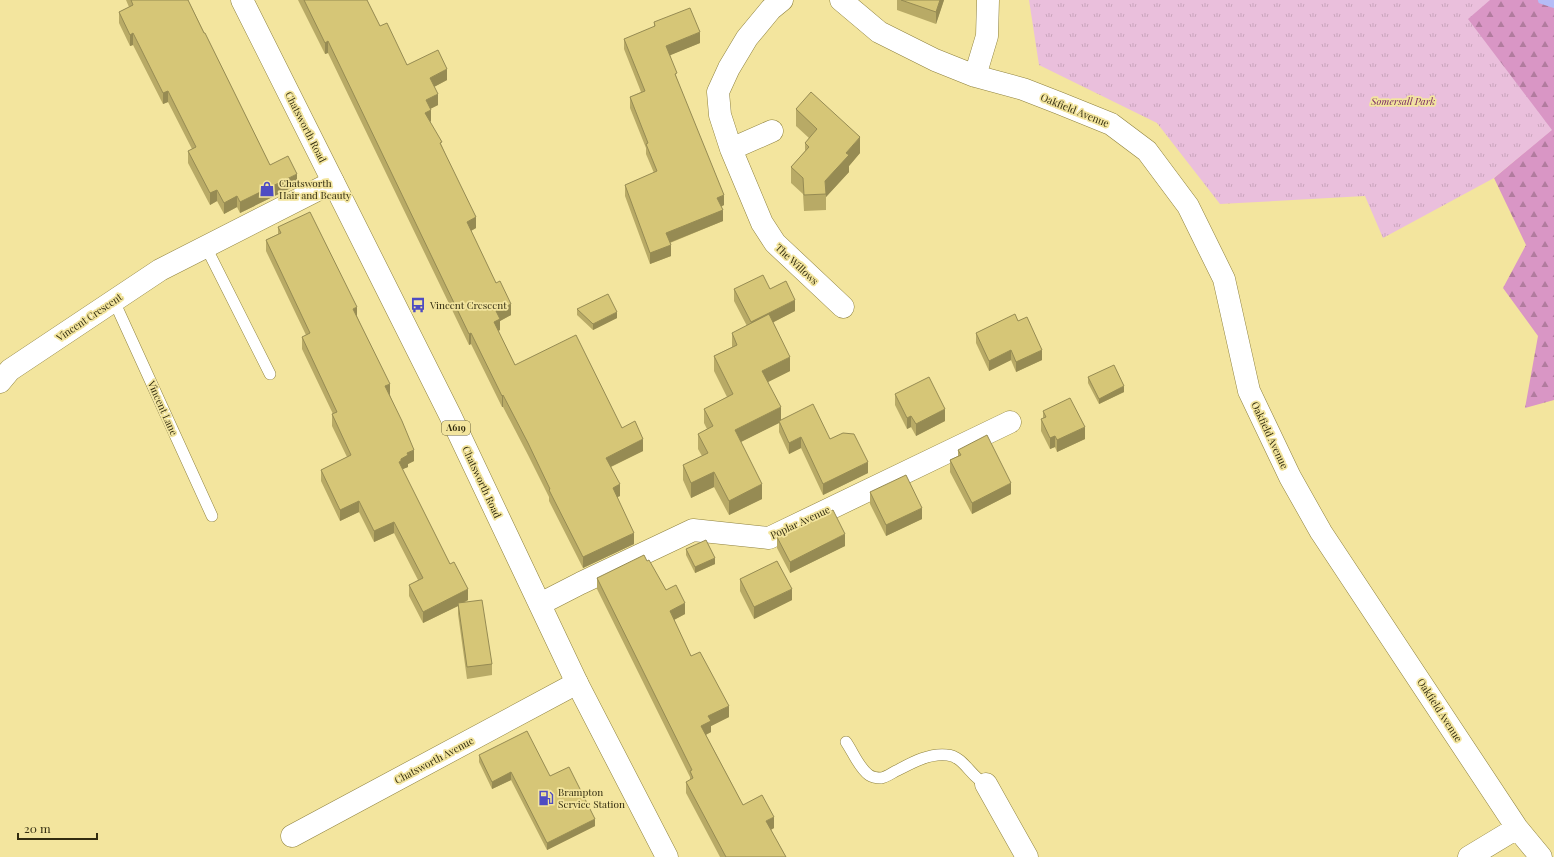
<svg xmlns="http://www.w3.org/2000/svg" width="1554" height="857" font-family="'Playfair Display',serif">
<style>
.forest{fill:url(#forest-firs)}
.park{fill:url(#park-tufts)}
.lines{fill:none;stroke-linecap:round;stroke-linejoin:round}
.stream{stroke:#b5bcf6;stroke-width:8}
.lane-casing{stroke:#8e813d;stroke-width:12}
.street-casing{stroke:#8e813d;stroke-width:23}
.highway-casing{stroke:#8e813d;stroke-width:23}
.lane{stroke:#fff;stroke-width:11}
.street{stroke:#fff;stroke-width:22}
.highway{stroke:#fff;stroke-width:22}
.wall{fill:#b8aa66}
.shaded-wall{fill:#968b53}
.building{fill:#d6c677;stroke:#968b53}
.labels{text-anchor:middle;stroke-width:3.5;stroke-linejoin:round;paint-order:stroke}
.shield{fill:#f3e59e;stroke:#6c643a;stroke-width:1}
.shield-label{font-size:9px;font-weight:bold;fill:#322c0f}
.park-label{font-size:10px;font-style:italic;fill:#782965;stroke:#f3e59e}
.street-label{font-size:10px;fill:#322c0f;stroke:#f3e59e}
.poi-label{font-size:10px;fill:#322c0f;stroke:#f3e59e;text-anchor:start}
</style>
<defs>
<pattern id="forest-firs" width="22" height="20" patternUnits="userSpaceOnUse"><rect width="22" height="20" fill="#d996c5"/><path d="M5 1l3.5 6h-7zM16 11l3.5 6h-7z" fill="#b17b9e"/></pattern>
<pattern id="park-tufts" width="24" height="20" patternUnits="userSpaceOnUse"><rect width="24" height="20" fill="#eabfdc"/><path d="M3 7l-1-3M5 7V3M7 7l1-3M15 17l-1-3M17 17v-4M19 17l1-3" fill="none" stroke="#c9a4bc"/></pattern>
</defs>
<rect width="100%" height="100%" fill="#f3e59e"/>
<path class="forest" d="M 1415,0 L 1554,0 L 1554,400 L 1525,408 L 1538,336 L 1503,288 L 1526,245 L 1494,178 L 1551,130 Z"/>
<path class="park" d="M 1029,0 L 1490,0 L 1468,19 L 1552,130 L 1494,178 L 1383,238 L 1365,196 L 1220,204 L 1157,123 L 1039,65 Z"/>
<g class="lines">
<path class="stream" d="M 1542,0 L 1554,4"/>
<g class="lane-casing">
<path id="lane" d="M 206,247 L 270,374
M 114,301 L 212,516
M 846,742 C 853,752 859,768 869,775 C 872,777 877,778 881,778 C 887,777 893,772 898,770 C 913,762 930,753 947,755 C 964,756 971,778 986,784"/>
</g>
<g class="street-casing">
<path id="street" d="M 782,0 L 771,9 L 747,38 L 729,68 L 718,92 L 720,115 L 731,149 L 762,223 L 775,243 L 843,307
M 841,0 L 879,32 L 935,60 L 975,76 L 1023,89 L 1059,103 L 1111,124 L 1147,151 L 1188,206 L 1224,279 L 1249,391 L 1290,477 L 1321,532 L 1517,828 L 1541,857
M 975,76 L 987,36 L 988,0
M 731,149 L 772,131
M 0,382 L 10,370 L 160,270 L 333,182
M 540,604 L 581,583 L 693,530 L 769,538 L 1010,422
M 986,784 L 1027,857
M 292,836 L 577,683
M 1469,857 L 1517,828"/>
</g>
<g class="highway-casing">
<path id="highway" d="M 242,0 L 450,415 L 577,683 L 667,857"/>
</g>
<use href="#lane" class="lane"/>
<use href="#street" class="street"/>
<use href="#highway" class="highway"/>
</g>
<path class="wall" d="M 126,0 L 188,0 L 270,165 L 297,185 L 240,213 L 237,207 L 224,214 L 217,201 L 210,205 L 188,163 L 188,151 L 192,149 L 168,102 L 163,104 L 133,45 L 130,46 L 119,23 L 119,12 L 129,7 Z
M 298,0 L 367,0 L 380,26 L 407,65 L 447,80 L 434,87 L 438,105 L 430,109 L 431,121 L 430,122 L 442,146 L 476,228 L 471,231 L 511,315 L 500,321 L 500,330 L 498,331 L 515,365 L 622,428 L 643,451 L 611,467 L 620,496 L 617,497 L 634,544 L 583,568 L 549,501 L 549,497 L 528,455 L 503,407 L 502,407 L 471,344 L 469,345 L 328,53 L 325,54 Z
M 897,0 L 944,0 L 936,24 L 897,10 Z
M 654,22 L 700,43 L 670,55 L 677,79 L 724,205 L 721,207 L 723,221 L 670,243 L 671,256 L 650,264 L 625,196 L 625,185 L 654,173 L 646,154 L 646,148 L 630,108 L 630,97 L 641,92 L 624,49 L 624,39 L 654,27 Z
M 796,109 L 860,153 L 849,166 L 849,172 L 826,197 L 826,210 L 804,211 L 803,194 L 791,183 L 791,167 L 805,151 L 805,143 L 809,138 L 796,126 Z
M 278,227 L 357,316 L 390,395 L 414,461 L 408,464 L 408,467 L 402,469 L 468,600 L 465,602 L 492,664 L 492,675 L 467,679 L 458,614 L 458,606 L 423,623 L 409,596 L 409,585 L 418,580 L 394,533 L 374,542 L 359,512 L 340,521 L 321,481 L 321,470 L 347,457 L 332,426 L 332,414 L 333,414 L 302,349 L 302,337 L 306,335 L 266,251 L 266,240 L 278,234 Z
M 734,289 L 770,289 L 795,311 L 773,322 L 790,371 L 768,382 L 781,420 L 830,439 L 868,473 L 823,495 L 801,448 L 789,454 L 779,432 L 779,423 L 740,442 L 762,499 L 729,515 L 714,487 L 691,498 L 683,480 L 683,465 L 702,456 L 698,449 L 698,434 L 707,429 L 704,423 L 704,409 L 727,397 L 714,371 L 714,356 L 732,347 L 732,333 L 747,326 L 734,301 Z
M 577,309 L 617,318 L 593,330 L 577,315 Z
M 1018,321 L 1042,360 L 1016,372 L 1011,360 L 989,371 L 976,343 L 976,333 Z
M 1088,377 L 1124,392 L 1099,404 L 1088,383 Z
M 895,394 L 945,421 L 916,436 L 911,427 L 907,429 L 895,405 Z
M 1043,411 L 1085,439 L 1057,452 L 1055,447 L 1050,449 L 1041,431 L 1041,419 L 1043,419 Z
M 958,450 L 1011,494 L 972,514 L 950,472 L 950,460 L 958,456 Z
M 870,492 L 922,519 L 886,536 L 870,504 Z
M 777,537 L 845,546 L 790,573 L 777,548 Z
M 686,549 L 715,564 L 695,573 L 686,555 Z
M 647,561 L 666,590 L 685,614 L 674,620 L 691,656 L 729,717 L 711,726 L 711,732 L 706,735 L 743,805 L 774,828 L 771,830 L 786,857 L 720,857 L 686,793 L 686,782 L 690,780 L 690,777 L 597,589 L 597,578 Z
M 740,579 L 792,600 L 754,619 L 740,591 Z
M 479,755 L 550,776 L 595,826 L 547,850 L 511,780 L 492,789 L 479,762 Z"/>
<path class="shaded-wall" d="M 940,0 L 944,0 L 936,24 L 936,12 Z
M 700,32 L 700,43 L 666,57 L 666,46 Z
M 133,33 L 133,45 L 130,46 L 130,35 Z
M 328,41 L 328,53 L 325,54 L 325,43 Z
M 447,69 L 447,80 L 430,89 L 430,78 Z
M 168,91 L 168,102 L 163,104 L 163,93 Z
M 438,94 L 438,105 L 426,111 L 426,100 Z
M 431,110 L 431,121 L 425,125 L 425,113 Z
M 860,137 L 860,153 L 849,166 L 849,172 L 826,197 L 825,181 L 846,153 Z
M 297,174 L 297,185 L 240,213 L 240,202 Z
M 217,190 L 217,201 L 210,205 L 210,193 Z
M 724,195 L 724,205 L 717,208 L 717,198 Z
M 237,196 L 237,207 L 224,214 L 224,203 Z
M 723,210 L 723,221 L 666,244 L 666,233 Z
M 476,217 L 476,228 L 467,233 L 467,222 Z
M 671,245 L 671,256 L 650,264 L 650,253 Z
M 795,300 L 795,311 L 751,334 L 751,322 Z
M 511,304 L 511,315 L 500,321 L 500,330 L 494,333 L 494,322 L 496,311 Z
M 357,307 L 357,318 L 353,309 Z
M 617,312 L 617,318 L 593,330 L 593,324 Z
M 471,333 L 471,344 L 469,345 L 469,334 Z
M 1011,350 L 1011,360 L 989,371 L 989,361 Z
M 1042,350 L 1042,360 L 1016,372 L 1016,362 Z
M 790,357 L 790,371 L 762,385 L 762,371 Z
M 390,384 L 390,395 L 385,397 L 385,386 Z
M 1124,386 L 1124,392 L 1099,404 L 1099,399 Z
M 503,395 L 503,407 L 502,407 L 502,396 Z
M 781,407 L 781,421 L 779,421 L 779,423 L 735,445 L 735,430 Z
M 945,409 L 945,421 L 916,436 L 916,424 Z
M 911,416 L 911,427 L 907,429 L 907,418 Z
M 1085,427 L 1085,439 L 1057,452 L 1057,440 Z
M 1055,436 L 1055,447 L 1050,449 L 1050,438 Z
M 801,437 L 801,448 L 789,454 L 789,443 Z
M 643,439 L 643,451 L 606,469 L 606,458 Z
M 414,450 L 414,461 L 408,464 L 408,467 L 401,470 L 399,462 L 401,459 L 407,453 Z
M 868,462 L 868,473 L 823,495 L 823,484 Z
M 714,472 L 714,487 L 691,498 L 691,483 Z
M 1011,483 L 1011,494 L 972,514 L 972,503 Z
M 620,484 L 620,496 L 613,499 L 613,488 Z
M 762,484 L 762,499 L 729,515 L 729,501 Z
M 359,501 L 359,512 L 340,521 L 340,510 Z
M 922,508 L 922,519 L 886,536 L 886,525 Z
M 394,522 L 394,533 L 374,542 L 374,531 Z
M 634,533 L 634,544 L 583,568 L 583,557 Z
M 845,534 L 845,546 L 790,573 L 790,562 Z
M 715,558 L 715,564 L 695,573 L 695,567 Z
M 468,589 L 468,600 L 458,605 L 458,603 L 458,606 L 423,623 L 423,612 Z
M 792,589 L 792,600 L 754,619 L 754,607 Z
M 685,603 L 685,614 L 670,622 L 670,611 Z
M 729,706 L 729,717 L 711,726 L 711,732 L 701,737 L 701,726 L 708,716 Z
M 511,772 L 511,780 L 492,789 L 492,782 Z
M 774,817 L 774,828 L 766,832 L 766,821 Z
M 595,819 L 595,826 L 547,850 L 547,843 Z"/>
<path class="building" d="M 131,0 L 188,0 L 204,33 L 205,33 L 270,165 L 288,156 L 297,174 L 240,202 L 237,196 L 224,203 L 217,190 L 210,193 L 188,151 L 196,147 L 168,91 L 163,93 L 133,33 L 130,35 L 119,12 L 133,5 Z
M 304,0 L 367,0 L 380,26 L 387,23 L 407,65 L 438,50 L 447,69 L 430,78 L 438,94 L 426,100 L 431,110 L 425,113 L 442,142 L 440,143 L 476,217 L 467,222 L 496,283 L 500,281 L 511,304 L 496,311 L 500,319 L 494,322 L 515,365 L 576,335 L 622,428 L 635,421 L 643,439 L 606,458 L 620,484 L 613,488 L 634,533 L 583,557 L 549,490 L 550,489 L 528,443 L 503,395 L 502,396 L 471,333 L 469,334 L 328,41 L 325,43 Z
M 901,0 L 940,0 L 936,12 Z
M 690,8 L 700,32 L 666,46 L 677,73 L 675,74 L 724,195 L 717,198 L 723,210 L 666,233 L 671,245 L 650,253 L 625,185 L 657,171 L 646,144 L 648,143 L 630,97 L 645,91 L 624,39 L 655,26 L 654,22 Z
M 811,92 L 860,137 L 846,153 L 849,155 L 825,181 L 826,194 L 804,195 L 803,178 L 791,167 L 809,147 L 805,143 L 817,129 L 796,109 Z
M 310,212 L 357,307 L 353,309 L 390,384 L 385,386 L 402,421 L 414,450 L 407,453 L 408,455 L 401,459 L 401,461 L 399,462 L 450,564 L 454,562 L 468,589 L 423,612 L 409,585 L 423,578 L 394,522 L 374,531 L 359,501 L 340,510 L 321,470 L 351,455 L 332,414 L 337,412 L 302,337 L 310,333 L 266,240 L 281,233 L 278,227 Z
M 763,275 L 770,289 L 786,281 L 795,300 L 751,322 L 734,289 Z
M 608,294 L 617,312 L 593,324 L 577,309 Z
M 769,314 L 790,357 L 762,371 L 781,407 L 735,430 L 762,484 L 729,501 L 714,472 L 691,483 L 683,465 L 708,453 L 698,434 L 713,426 L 704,409 L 733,394 L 714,356 L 737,345 L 732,333 Z
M 1015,314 L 1018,321 L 1027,317 L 1042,350 L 1016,362 L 1011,350 L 989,361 L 976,333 Z
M 1114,365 L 1124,386 L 1099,399 L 1088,377 Z
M 929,377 L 945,409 L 916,424 L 911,416 L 907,418 L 895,394 Z
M 1070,398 L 1085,427 L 1057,440 L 1055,436 L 1050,438 L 1041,419 L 1046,417 L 1043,411 Z
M 813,404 L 830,439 L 843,433 L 854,434 L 868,462 L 823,484 L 801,437 L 789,443 L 779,421 Z
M 987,435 L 1011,483 L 972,503 L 950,460 L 961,455 L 958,450 Z
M 906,475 L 922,508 L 886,525 L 870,492 Z
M 833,510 L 845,534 L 790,562 L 777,537 Z
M 706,540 L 715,558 L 695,567 L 686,549 Z
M 644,555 L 647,561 L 649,560 L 666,590 L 676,585 L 685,603 L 670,611 L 691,656 L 700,652 L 729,706 L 708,716 L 711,721 L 701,726 L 743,805 L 762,795 L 774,817 L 766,821 L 786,857 L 726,857 L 686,782 L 693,778 L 690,771 L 692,770 L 597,578 Z
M 777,561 L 792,589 L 754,607 L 740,579 Z
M 482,600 L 492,664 L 467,667 L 458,603 Z
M 527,731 L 550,776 L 569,767 L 595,819 L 547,843 L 511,772 L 492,782 L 479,755 Z"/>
<defs>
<g id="shop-bare" transform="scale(1.2)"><path d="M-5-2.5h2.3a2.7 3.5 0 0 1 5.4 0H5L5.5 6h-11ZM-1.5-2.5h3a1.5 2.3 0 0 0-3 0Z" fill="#4e4cc2" stroke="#f3e59e" stroke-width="2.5" paint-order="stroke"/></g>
<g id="bus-bare" transform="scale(1.2)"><path d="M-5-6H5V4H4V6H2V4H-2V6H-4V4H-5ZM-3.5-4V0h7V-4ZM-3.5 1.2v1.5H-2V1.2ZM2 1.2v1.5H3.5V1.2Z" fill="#4e4cc2" stroke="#f3e59e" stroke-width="2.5" paint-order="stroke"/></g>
<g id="fuel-bare" transform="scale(1.2)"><path d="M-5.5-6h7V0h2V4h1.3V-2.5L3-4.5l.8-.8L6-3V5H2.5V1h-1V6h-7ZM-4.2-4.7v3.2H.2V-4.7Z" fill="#4e4cc2" stroke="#f3e59e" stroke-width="2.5" paint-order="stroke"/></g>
</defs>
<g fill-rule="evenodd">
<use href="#shop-bare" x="267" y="189"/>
<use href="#bus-bare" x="418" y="305"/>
<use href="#fuel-bare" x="546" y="798"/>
</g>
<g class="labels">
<rect class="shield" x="442" y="421" width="28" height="14" rx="3"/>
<g class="shield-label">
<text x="456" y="431">A619</text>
</g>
<g class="park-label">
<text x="1403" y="105">Somersall Park</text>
</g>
<g class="street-label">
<text transform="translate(1075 110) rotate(22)" y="4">Oakfield Avenue</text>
<text transform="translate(306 127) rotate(63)" y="4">Chatsworth Road</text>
<text transform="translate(797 264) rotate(43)" y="4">The Willows</text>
<text transform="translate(89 317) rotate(-34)" y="4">Vincent Crescent</text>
<text transform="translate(163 408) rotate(66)" y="4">Vincent Lane</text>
<text transform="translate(1270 435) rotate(65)" y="4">Oakfield Avenue</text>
<text transform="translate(482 482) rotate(65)" y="4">Chatsworth Road</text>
<text transform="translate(800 522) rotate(-25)" y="4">Poplar Avenue</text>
<text transform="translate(1440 710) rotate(57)" y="4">Oakfield Avenue</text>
<text transform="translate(434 760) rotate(-28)" y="4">Chatsworth Avenue</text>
</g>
<g class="poi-label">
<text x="279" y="187">Chatsworth<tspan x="279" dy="12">Hair and Beauty</tspan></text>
<text x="430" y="309">Vincent Crescent</text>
<text x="558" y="796">Brampton<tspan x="558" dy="12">Service Station</tspan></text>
</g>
</g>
<path d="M18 833v6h79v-6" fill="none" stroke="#322c0f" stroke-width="2"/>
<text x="24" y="833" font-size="12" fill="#322c0f" stroke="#f3e59e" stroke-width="3" paint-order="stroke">20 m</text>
</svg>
